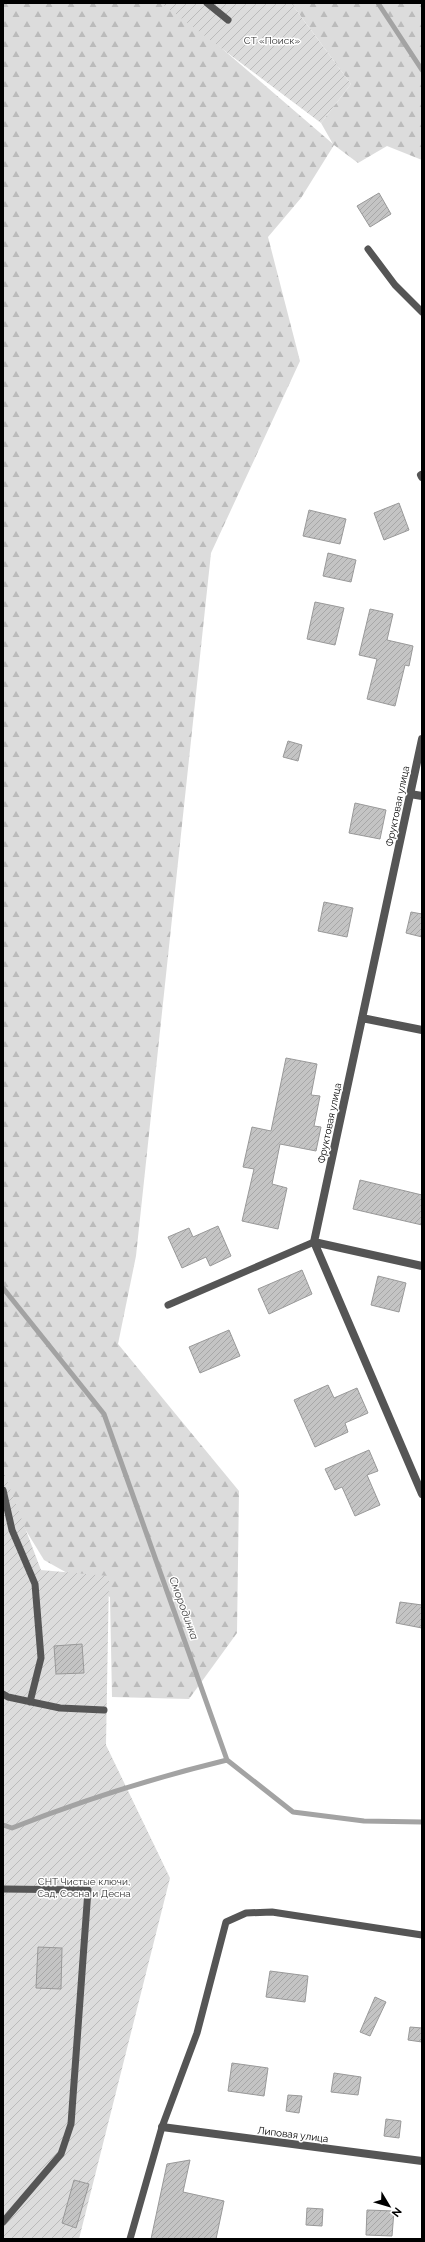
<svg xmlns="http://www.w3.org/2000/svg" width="425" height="2242" font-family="Raleway,sans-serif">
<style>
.forest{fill:url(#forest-firs)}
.garden{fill:url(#garden-furrows)}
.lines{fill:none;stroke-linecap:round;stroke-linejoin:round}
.stream{stroke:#a3a3a3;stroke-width:5}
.building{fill:url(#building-hatch);stroke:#999}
.lane{stroke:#555;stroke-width:7}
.street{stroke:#555;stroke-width:8}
.labels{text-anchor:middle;stroke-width:3;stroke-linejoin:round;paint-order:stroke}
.park-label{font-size:10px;fill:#333;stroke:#fff}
.street-label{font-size:10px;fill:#000;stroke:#fff}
.water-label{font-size:11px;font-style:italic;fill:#444;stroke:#fff}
</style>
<defs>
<pattern id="forest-firs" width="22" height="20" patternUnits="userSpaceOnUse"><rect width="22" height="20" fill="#dcdcdc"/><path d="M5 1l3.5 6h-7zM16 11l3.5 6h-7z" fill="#bbb"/></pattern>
<pattern id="garden-furrows" width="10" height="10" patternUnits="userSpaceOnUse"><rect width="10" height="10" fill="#dcdcdc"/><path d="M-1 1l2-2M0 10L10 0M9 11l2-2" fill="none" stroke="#bbb"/></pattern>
<pattern id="building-hatch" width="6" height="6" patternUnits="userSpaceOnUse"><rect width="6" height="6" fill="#c4c4c4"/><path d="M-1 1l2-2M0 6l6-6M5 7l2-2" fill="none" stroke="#a7a7a7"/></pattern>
</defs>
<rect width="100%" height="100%" fill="#fff"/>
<path class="forest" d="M 3,3 L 169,3 L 333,144 L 321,123 L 351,84 L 291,3 L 422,3 L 422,160 L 387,146 L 358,163 L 334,145 L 301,198 L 268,237 L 300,361 L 211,553 L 136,1256 L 118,1344 L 239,1491 L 237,1633 L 189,1699 L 112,1697 L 110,1597 L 44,1560 L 3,1493 Z"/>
<path class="garden" d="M 161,3 L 291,3 L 351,84 L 321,123 Z
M 3,1470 L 41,1570 L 109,1576 L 106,1745 L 170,1878 L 79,2239 L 3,2239 Z"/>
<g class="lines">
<path class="stream" d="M 378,3 L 422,70
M 3,1288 L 104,1414 L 227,1760 L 293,1812 L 364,1821 L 422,1822
M 3,1825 L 12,1828 C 83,1800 153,1778 227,1760"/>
</g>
<path class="building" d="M 379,193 L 391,214 L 370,227 L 357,206 Z
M 399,503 L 409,530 L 384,540 L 374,513 Z
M 309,510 L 346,519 L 340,544 L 303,536 Z
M 328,553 L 356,560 L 351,582 L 323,576 Z
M 315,602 L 344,608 L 335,645 L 307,639 Z
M 370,609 L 393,614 L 387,640 L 413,646 L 409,666 L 405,665 L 395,706 L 367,699 L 377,659 L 359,655 Z
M 288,741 L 302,745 L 298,761 L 283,757 Z
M 355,803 L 386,810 L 380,839 L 349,833 Z
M 324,902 L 353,908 L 347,937 L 318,931 Z
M 411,912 L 422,914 L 422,937 L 406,933 Z
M 286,1058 L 317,1064 L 311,1095 L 320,1096 L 314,1126 L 321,1127 L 316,1151 L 280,1144 L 272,1184 L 287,1188 L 278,1229 L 242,1221 L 254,1169 L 243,1167 L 252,1127 L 271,1131 Z
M 360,1180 L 422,1195 L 422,1225 L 353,1209 Z
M 218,1226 L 231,1256 L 210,1266 L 206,1257 L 182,1268 L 168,1237 L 189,1228 L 193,1237 Z
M 302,1270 L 312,1294 L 269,1314 L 258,1289 Z
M 378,1276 L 406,1283 L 399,1312 L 371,1305 Z
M 229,1330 L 240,1356 L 200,1373 L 189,1347 Z
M 328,1385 L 334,1398 L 357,1388 L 368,1413 L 345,1423 L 348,1432 L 315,1447 L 294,1400 Z
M 369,1450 L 378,1471 L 367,1475 L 380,1505 L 355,1516 L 342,1487 L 335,1490 L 325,1469 Z
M 400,1602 L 422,1605 L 422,1628 L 396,1623 Z
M 82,1644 L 84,1673 L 56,1674 L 54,1646 Z
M 38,1947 L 62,1948 L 61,1989 L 36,1988 Z
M 270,1971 L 308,1976 L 305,2002 L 266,1997 Z
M 375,1997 L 386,2002 L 370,2036 L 360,2032 Z
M 410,2027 L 422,2028 L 422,2042 L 408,2040 Z
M 232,2063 L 268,2068 L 264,2096 L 228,2091 Z
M 334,2073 L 361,2077 L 358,2095 L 331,2092 Z
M 288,2095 L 302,2096 L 299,2113 L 286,2111 Z
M 386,2119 L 401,2121 L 399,2138 L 384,2136 Z
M 190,2160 L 183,2192 L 224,2201 L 216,2239 L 151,2239 L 167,2164 Z
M 74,2180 L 89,2184 L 76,2228 L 62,2223 Z
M 307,2208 L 323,2209 L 322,2226 L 306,2225 Z
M 367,2210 L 394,2211 L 392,2236 L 366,2235 Z"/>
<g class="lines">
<path class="lane" d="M 207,3 L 228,20
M 368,249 L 395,285 L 422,312
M 168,1305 L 314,1242
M 3,1490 L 12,1530 L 35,1584 L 41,1658 L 30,1702
M 3,1694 L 8,1697 L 60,1708 L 104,1710
M 3,1889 L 88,1890 L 71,2124 L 61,2154 L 3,2222
M 130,2239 L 162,2127 L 197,2033 L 226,1922 L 246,1913 L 272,1912 L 422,1935"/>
<path class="street" d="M 421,475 L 422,477
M 422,739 L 314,1242 L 422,1494
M 410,794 L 422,796
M 362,1018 L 422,1030
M 314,1242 L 422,1266
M 162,2127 L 422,2161"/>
</g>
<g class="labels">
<g class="park-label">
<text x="272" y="44">СТ «Поиск»</text>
<text x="84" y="1885">СНТ Чистые ключи,<tspan x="84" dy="12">Сад, Сосна и Десна</tspan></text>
</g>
<g class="street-label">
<text transform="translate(397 806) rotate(-78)" y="4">Фруктовая улица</text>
<text transform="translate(329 1123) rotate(-78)" y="4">Фруктовая улица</text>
<text transform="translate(293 2134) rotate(7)" y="4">Липовая улица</text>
</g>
<g class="water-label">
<text transform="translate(184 1608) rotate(70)" y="4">Смородинка</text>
</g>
</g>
<rect width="425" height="2242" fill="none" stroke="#000000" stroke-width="8"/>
<g transform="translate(389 2206) rotate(128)" stroke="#ffffff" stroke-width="3" paint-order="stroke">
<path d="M0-3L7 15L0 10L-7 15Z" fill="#000000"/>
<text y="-6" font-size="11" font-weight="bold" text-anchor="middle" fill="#000000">N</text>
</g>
</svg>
